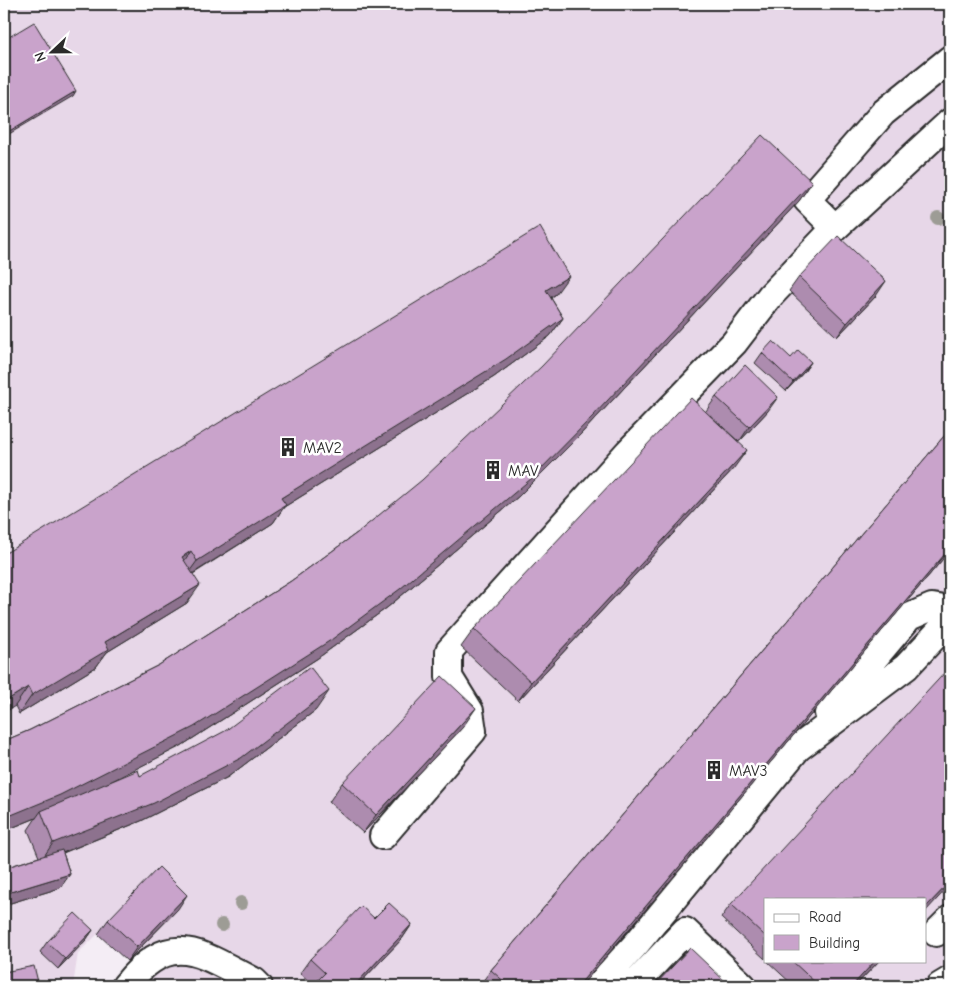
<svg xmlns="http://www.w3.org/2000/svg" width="954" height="990" font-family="'Comic Neue',sans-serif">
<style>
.built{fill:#e7d7e8;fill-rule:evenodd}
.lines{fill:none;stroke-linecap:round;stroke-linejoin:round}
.minor-casing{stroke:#2b2b2b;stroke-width:30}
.minor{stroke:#fff;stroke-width:26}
.tree{fill:#9d9c95}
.wall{fill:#ad8caf;stroke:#2b2b2b}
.shaded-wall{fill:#8d728e;stroke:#2b2b2b}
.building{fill:#c9a3cb;stroke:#2b2b2b}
.labels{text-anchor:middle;stroke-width:5;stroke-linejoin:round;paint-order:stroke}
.poi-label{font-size:16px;fill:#2b2b2b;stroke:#fff;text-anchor:start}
</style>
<rect width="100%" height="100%" fill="#f4edf5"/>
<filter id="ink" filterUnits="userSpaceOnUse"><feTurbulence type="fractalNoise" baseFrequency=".02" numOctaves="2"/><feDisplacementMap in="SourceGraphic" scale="10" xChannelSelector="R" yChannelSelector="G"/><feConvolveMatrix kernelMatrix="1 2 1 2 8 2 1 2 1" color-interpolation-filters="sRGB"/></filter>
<g filter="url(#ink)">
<path class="built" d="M 4,4 L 950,4 L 950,986 L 157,986 L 98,934 L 78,953 L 73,986 L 4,986 ZM 765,899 L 925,899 L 925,961 L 765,961 Z"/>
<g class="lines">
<g class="minor-casing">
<path id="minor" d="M 950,59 L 883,113 L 807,200 L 835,228 L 950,122
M 828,713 L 909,617 L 932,607 L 950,610
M 383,836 L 473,731 L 470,711 L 449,677 L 449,651 L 628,452 L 734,343 L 771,295 L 835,228
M 936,933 L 950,919
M 125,986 C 171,928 199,953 254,981 L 259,986
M 598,986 L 637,943 L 798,748 L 906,667 L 950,620
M 633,986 L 685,931 L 743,986
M 940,986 L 950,980"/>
</g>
<use href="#minor" class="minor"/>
</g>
<g class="tree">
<circle cx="938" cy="218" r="7"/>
<circle cx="241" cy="903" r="7"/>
<circle cx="222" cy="925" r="7"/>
</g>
<path class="wall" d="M 812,182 L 799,201 L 580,435 L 519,496 L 388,607 L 318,658 L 181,746 L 105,784 L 140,776 L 316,710 L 228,777 L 141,821 L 63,853 L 70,874 L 60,888 L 4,905 L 4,868 L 39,857 L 28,830 L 36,818 L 4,831 L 4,741 L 30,730 L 159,665 L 291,581 L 357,533 Z
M 799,277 L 876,296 L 837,337 L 789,291 Z
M 556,294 L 551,298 L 563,318 L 550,336 L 494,377 L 284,507 L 273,523 L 193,574 L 187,603 L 107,652 L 96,667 L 19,714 L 15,706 L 4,554 Z
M 762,353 L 811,362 L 804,372 L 786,391 L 755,363 Z
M 716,397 L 768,411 L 739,442 L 710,415 L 734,468 L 518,701 L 461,647 L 474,629 L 706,411 Z
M 950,429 L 950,554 L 948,553 L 581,986 L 479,986 L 491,970 Z
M 463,727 L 363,833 L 329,802 L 342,783 Z
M 765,899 L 765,959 L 721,918 L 731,904 Z
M 178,909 L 127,961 L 98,934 L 108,920 Z
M 374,918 L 412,924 L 402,939 L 357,986 L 312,986 L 313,985 L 300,973 L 310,959 Z
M 93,930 L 86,940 L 58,969 L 40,952 L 47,942 Z
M 767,961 L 879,961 L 855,986 L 794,986 Z"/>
<path class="shaded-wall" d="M 76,91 L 73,96 L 4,137 L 6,133 Z
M 812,182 L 799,201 L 580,435 L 519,496 L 388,607 L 318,658 L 181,746 L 47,814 L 41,811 L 36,818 L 4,831 L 4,818 Z
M 569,276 L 556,294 L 533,309 L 546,290 Z
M 886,281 L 876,296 L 837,337 L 847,323 Z
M 563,318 L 550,336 L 494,377 L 284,507 L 273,523 L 184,579 L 197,561 L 281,498 Z
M 811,362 L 804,372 L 786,391 L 793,382 Z
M 778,397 L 768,411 L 739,442 L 749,427 Z
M 747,450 L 734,468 L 518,701 L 531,682 Z
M 950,548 L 950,550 L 948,553 L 581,986 L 578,986 Z
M 191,551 L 178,570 L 182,557 Z
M 200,585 L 187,603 L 107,652 L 96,667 L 19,714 L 32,695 L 105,642 Z
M 28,687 L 15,706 L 4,713 L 4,702 Z
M 329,691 L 316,710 L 228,777 L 141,821 L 40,862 L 53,843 Z
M 476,708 L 463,727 L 363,833 L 376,815 Z
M 70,874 L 60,888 L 4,905 L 4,894 Z
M 950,882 L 950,885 L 925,912 L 925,908 Z
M 187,895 L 178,909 L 127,961 L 137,947 Z
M 412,924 L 402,939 L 357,986 L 354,986 Z
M 93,930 L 86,940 L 58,969 L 65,959 Z
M 875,961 L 879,961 L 855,986 L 852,986 Z"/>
<path class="building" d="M 34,22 L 76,91 L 6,133 L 4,129 L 4,40 Z
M 762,135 L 812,182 L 593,416 L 532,478 L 400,589 L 331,640 L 194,727 L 60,795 L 4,818 L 4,741 L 30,730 L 159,665 L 291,581 L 357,533 L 422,480 L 542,366 Z
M 540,227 L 569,276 L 546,290 L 563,318 L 506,359 L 281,498 L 286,505 L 197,561 L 191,551 L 182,557 L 200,585 L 105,642 L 109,649 L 32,695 L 28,687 L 4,702 L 4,554 Z
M 838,236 L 886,281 L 847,323 L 799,277 Z
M 773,341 L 791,358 L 798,350 L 811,362 L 793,382 L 762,353 Z
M 745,365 L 778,397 L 749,427 L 716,397 Z
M 691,398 L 747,450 L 531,682 L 474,629 Z
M 950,429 L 950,548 L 578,986 L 509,986 L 491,970 Z
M 310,667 L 329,691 L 241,758 L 154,803 L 53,843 L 41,811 L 138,770 L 140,776 L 225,731 Z
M 950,667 L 950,882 L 925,908 L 925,899 L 765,899 L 765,936 L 731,904 Z
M 442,676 L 476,708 L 376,815 L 342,783 Z
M 62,850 L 70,874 L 4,894 L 4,868 Z
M 159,867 L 187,895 L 137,947 L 108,920 Z
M 389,903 L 412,924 L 354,986 L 312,986 L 325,973 L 310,959 L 361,906 L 374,918 Z
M 75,913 L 93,930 L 65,959 L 47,942 Z
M 4,914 L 8,924 L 4,926 Z
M 690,948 L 730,986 L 654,986 Z
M 792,961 L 875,961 L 852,986 L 819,986 Z
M 34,966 L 39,986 L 4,986 L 4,972 Z"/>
</g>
<defs>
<g id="building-bare" transform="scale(1.5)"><path d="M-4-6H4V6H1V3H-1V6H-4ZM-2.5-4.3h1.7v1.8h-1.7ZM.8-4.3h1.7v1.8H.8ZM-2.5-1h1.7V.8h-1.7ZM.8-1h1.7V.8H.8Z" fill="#2b2b2b" stroke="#fff" stroke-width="2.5" paint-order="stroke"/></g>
</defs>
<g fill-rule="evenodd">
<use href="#building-bare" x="288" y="447"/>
<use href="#building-bare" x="493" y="470"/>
<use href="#building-bare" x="714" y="770"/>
</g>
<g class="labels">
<g class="poi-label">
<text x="303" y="453">MAV2</text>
<text x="508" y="476">MAV</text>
<text x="729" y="776">MAV3</text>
</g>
</g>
<rect width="954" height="990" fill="none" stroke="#fff" stroke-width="20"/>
<rect x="10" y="10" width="934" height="970" fill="none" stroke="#2b2b2b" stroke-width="2" filter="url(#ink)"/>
<rect x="764" y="898" width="162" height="65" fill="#ffffff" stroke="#aaaaaa"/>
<rect x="774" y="914" width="25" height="8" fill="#ffffff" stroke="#aaaaaa"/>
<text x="809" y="922" font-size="15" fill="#2b2b2b">Road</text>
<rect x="774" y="935" width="25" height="15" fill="#c9a3cb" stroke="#aaaaaa"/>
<text x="809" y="948" font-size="15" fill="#2b2b2b">Building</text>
<g transform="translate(52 52) rotate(248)" stroke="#ffffff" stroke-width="4" paint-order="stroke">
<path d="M0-4L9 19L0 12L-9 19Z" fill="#2b2b2b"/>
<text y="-8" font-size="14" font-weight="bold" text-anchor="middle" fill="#2b2b2b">N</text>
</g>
</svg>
